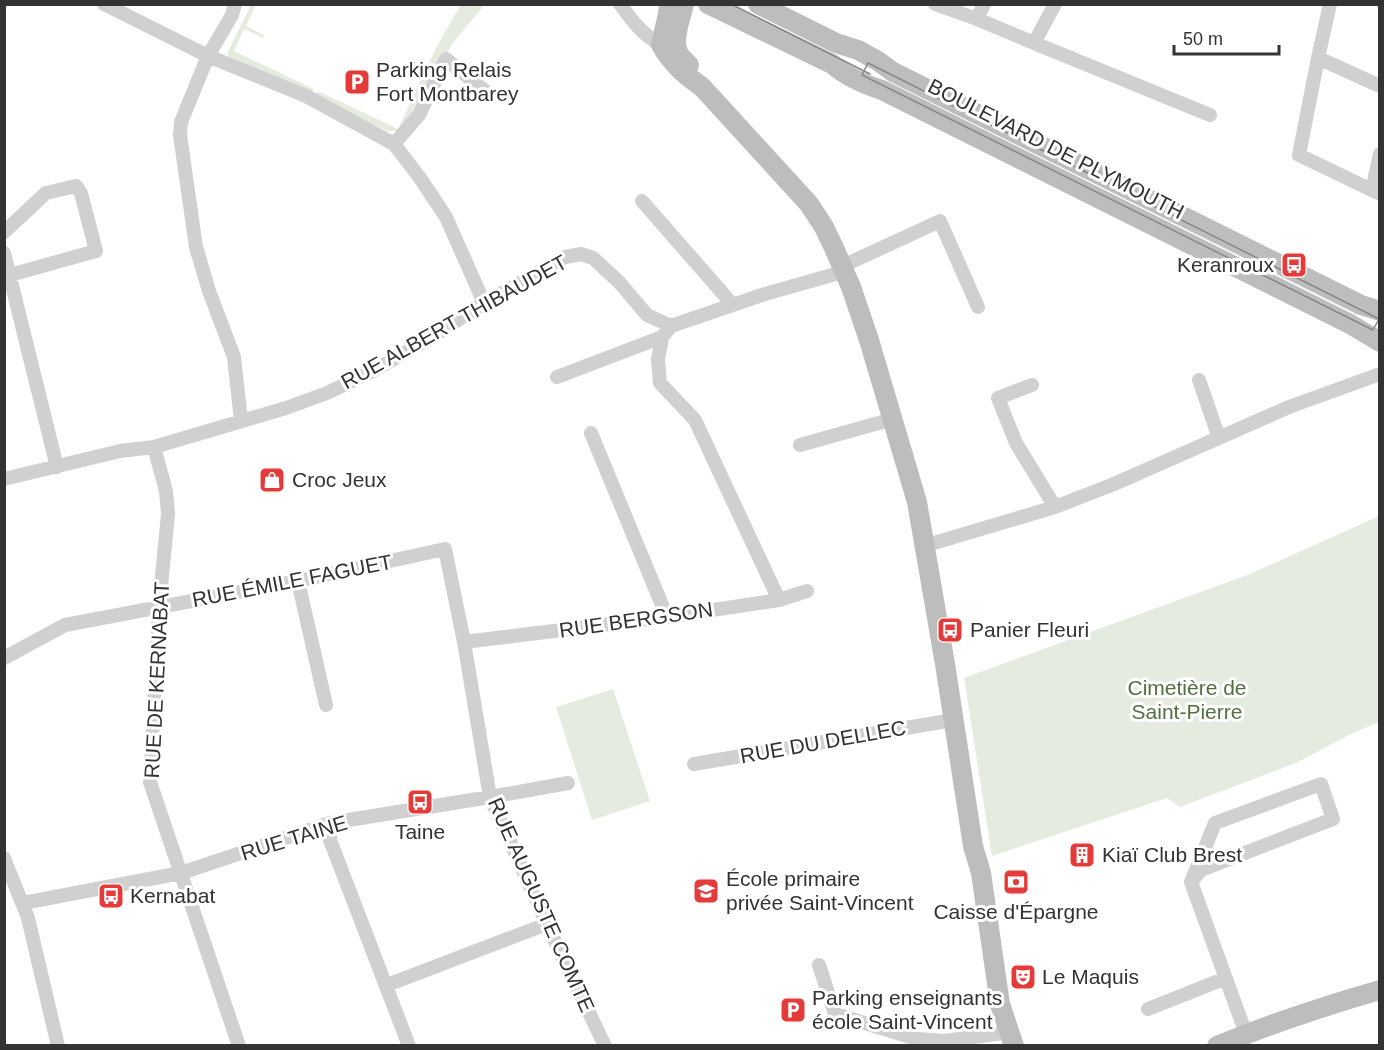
<svg xmlns="http://www.w3.org/2000/svg" width="1384" height="1050" font-family="Helvetica,sans-serif">
<style>
.green{fill:#e5ecdf}
.lines{fill:none;stroke-linecap:round;stroke-linejoin:round}
.street{stroke:#d0d0d0;stroke-width:14}
.secondary{stroke:#bdbdbd;stroke-width:20}
.tram{stroke:#888;stroke-width:1.5}
.labels{text-anchor:middle;stroke-width:6;stroke-linejoin:round;paint-order:stroke}
.poi-label{font-size:21px;fill:#333;stroke:#fff;text-anchor:start}
.street-label{font-size:21px;fill:#333;stroke:#fff}
.park-label{font-size:21px;fill:#526f3f;stroke:#fff}
</style>
<rect width="100%" height="100%" fill="#fff"/>
<path class="green" d="M 251,5 L 256,5 L 246,26 L 264,35 L 263,38 L 244,29 L 234,51 L 314,89 L 312,92 L 307,92 L 236,60 L 235,61 L 231,60 L 227,54 Z
M 458,5 L 482,5 L 481,9 L 452,44 L 422,103 L 401,131 L 387,131 L 319,98 L 316,94 L 318,91 L 398,129 L 436,48 L 460,6 Z
M 1379,516 L 1379,722 L 1351,734 L 1296,763 L 1180,807 L 1167,798 L 992,856 L 964,678 L 1250,574 Z
M 613,689 L 650,801 L 592,820 L 556,707 Z"/>
<g class="lines">
<path class="street" d="M 104,4 L 208,56 L 306,96 L 394,144 L 420,178 L 446,217 L 484,303
M 235,4 L 232,15 L 208,56 L 181,122 L 180,135 L 196,247 L 209,291 L 234,357 L 241,421
M 620,4 C 632,21 643,35 661,45
M 935,4 L 977,19 L 1034,43
M 1055,4 L 1034,43 L 1210,115
M 1330,4 L 1318,58 L 1299,155 L 1380,194
M 977,19 L 984,4
M 1318,58 L 1380,86
M 394,144 L 419,115 L 446,59 L 485,91
M 1372,190 L 1380,154
M 642,201 L 733,305
M 4,232 L 46,193 L 76,186 L 81,193 L 96,251 L 10,275
M 4,253 L 57,467
M 671,326 L 662,337 L 658,360 L 660,383 L 695,420 L 779,600
M 557,377 L 662,337
M 1199,380 L 1219,438
M 1032,385 L 998,398 L 1016,443 L 1055,507
M 591,433 L 667,617
M 800,445 L 893,419
M 154,447 L 166,491 L 168,514 L 159,607 L 150,782 L 239,1046
M 4,479 L 120,451 L 154,447 L 286,408 L 327,393 L 373,371 L 422,343 L 484,303 L 565,257 L 581,254 L 593,258 L 619,282 L 647,315 L 671,326 L 765,294 L 839,273 L 849,263 L 940,221 L 978,307
M 924,546 L 1055,507 L 1114,484 L 1289,407 L 1380,374
M 298,581 L 326,705
M 464,642 L 667,617 L 779,600 L 807,591
M 4,658 L 65,625 L 298,581 L 445,549 L 464,642 L 490,797 L 550,931 L 605,1046
M 694,764 L 953,720
M 330,823 L 330,840 L 409,1046
M 4,858 L 28,918 L 58,1046
M 1191,882 L 1215,823 L 1321,784 L 1333,819 L 1201,870 L 1191,882 L 1246,1034
M 23,903 L 181,873 L 330,823 L 490,797 L 568,783
M 819,965 L 835,1014 L 917,1039 L 944,1041 L 1011,1032
M 387,985 L 547,924
M 1148,1009 L 1226,978"/>
<path class="secondary" d="M 669,4 L 668,14 L 661,45 C 671,63 685,75 702,87 L 809,204 L 824,227 L 834,248 L 851,287 L 869,340 L 917,502 L 945,664 L 973,846 L 981,873 L 1000,1004 L 1014,1046
M 684,4 C 681,18 673,35 677,49 C 678,56 685,61 689,65
M 708,4 L 832,64 C 847,77 863,84 882,90 L 1350,324 L 1380,342
M 758,4 L 836,43 L 858,50 L 878,61 L 893,72 L 1361,305 L 1380,311
M 1217,1046 C 1270,1024 1324,1006 1380,990"/>
<path class="tram" d="M 731,4 L 870,74
M 868,63 L 1379,319 L 1373,330 L 862,75 Z"/>
</g>
<defs>
<g id="parking-square" transform="scale(1.35)"><rect x="-9" y="-9" width="18" height="18" rx="4" fill="#e43b3a" stroke="#fff"/><path d="M-3.5-5.5H1a3.5 3.5 0 0 1 0 7H-1V5.5H-3.5ZM-1-3.4V-.6H.8a1.4 1.4 0 0 0 0-2.8Z" fill="#fff"/></g>
<g id="bus-square" transform="scale(1.35)"><rect x="-9" y="-9" width="18" height="18" rx="4" fill="#e43b3a" stroke="#fff"/><path d="M-5-6H5V4H4V6H2V4H-2V6H-4V4H-5ZM-3.5-4V0h7V-4ZM-3.5 1.2v1.5H-2V1.2ZM2 1.2v1.5H3.5V1.2Z" fill="#fff"/></g>
<g id="shop-square" transform="scale(1.35)"><rect x="-9" y="-9" width="18" height="18" rx="4" fill="#e43b3a" stroke="#fff"/><path d="M-5-2.5h2.3a2.7 3.5 0 0 1 5.4 0H5L5.5 6h-11ZM-1.5-2.5h3a1.5 2.3 0 0 0-3 0Z" fill="#fff"/></g>
<g id="building-square" transform="scale(1.35)"><rect x="-9" y="-9" width="18" height="18" rx="4" fill="#e43b3a" stroke="#fff"/><path d="M-4-6H4V6H1V3H-1V6H-4ZM-2.5-4.3h1.7v1.8h-1.7ZM.8-4.3h1.7v1.8H.8ZM-2.5-1h1.7V.8h-1.7ZM.8-1h1.7V.8H.8Z" fill="#fff"/></g>
<g id="bank-square" transform="scale(1.35)"><rect x="-9" y="-9" width="18" height="18" rx="4" fill="#e43b3a" stroke="#fff"/><path d="M-6-4H6V4H-6ZM0-2.3a2.3 2.3 0 1 0 0 4.6a2.3 2.3 0 1 0 0-4.6Z" fill="#fff"/></g>
<g id="school-square" transform="scale(1.35)"><rect x="-9" y="-9" width="18" height="18" rx="4" fill="#e43b3a" stroke="#fff"/><path d="M0-5L7-2L0 1L-7-2ZM-4 1L0 2.5L4 1V4Q0 6-4 4Z" fill="#fff"/></g>
<g id="theatre-square" transform="scale(1.35)"><rect x="-9" y="-9" width="18" height="18" rx="4" fill="#e43b3a" stroke="#fff"/><path d="M-5-5.5Q0-4 5-5.5V0Q5 5 0 6Q-5 5-5 0ZM-3.3-2.5H-1v1.5H-3.3ZM1-2.5H3.3v1.5H1ZM-2.8 1Q0 5.5 2.8 1Z" fill="#fff"/></g>
</defs>
<g fill-rule="evenodd">
<use href="#parking-square" x="357" y="82"/>
<use href="#bus-square" x="1294" y="265"/>
<use href="#shop-square" x="272" y="480"/>
<use href="#bus-square" x="950" y="630"/>
<use href="#bus-square" x="420" y="802"/>
<use href="#building-square" x="1082" y="855"/>
<use href="#bank-square" x="1016" y="882"/>
<use href="#school-square" x="706" y="891"/>
<use href="#bus-square" x="111" y="896"/>
<use href="#theatre-square" x="1023" y="977"/>
<use href="#parking-square" x="793" y="1010"/>
</g>
<g class="labels">
<g class="poi-label">
<text x="376" y="77">Parking Relais<tspan x="376" dy="24">Fort Montbarey</tspan></text>
<text x="1274" y="272" text-anchor="end">Keranroux</text>
<text x="292" y="487">Croc Jeux</text>
<text x="970" y="637">Panier Fleuri</text>
<text x="420" y="839" text-anchor="middle">Taine</text>
<text x="1102" y="862">Kiaï Club Brest</text>
<text x="726" y="886">École primaire<tspan x="726" dy="24">privée Saint-Vincent</tspan></text>
<text x="130" y="903">Kernabat</text>
<text x="1016" y="919" text-anchor="middle">Caisse d'Épargne</text>
<text x="1042" y="984">Le Maquis</text>
<text x="812" y="1005">Parking enseignants<tspan x="812" dy="24">école Saint-Vincent</tspan></text>
</g>
<g class="street-label">
<text transform="translate(1056 149) rotate(27)" y="7">BOULEVARD DE PLYMOUTH</text>
<text transform="translate(454 322) rotate(-29)" y="7">RUE ALBERT THIBAUDET</text>
<text transform="translate(292 581) rotate(-11)" y="7">RUE ÉMILE FAGUET</text>
<text transform="translate(636 620) rotate(-8)" y="7">RUE BERGSON</text>
<text transform="translate(157 680) rotate(-87)" y="7">RUE DE KERNABAT</text>
<text transform="translate(823 742) rotate(-10)" y="7">RUE DU DELLEC</text>
<text transform="translate(294 838) rotate(-17)" y="7">RUE TAINE</text>
<text transform="translate(541 905) rotate(66)" y="7">RUE AUGUSTE COMTE</text>
</g>
<g class="park-label">
<text x="1187" y="695">Cimetière de<tspan x="1187" dy="24">Saint-Pierre</tspan></text>
</g>
</g>
<rect width="1384" height="1050" fill="none" stroke="#333333" stroke-width="12"/>
<path d="M1174 45v9h105v-9" fill="none" stroke="#333333" stroke-width="3"/>
<text x="1183" y="45" font-size="18" fill="#333333" stroke="#ffffff" stroke-width="4.5" paint-order="stroke">50 m</text>
</svg>
